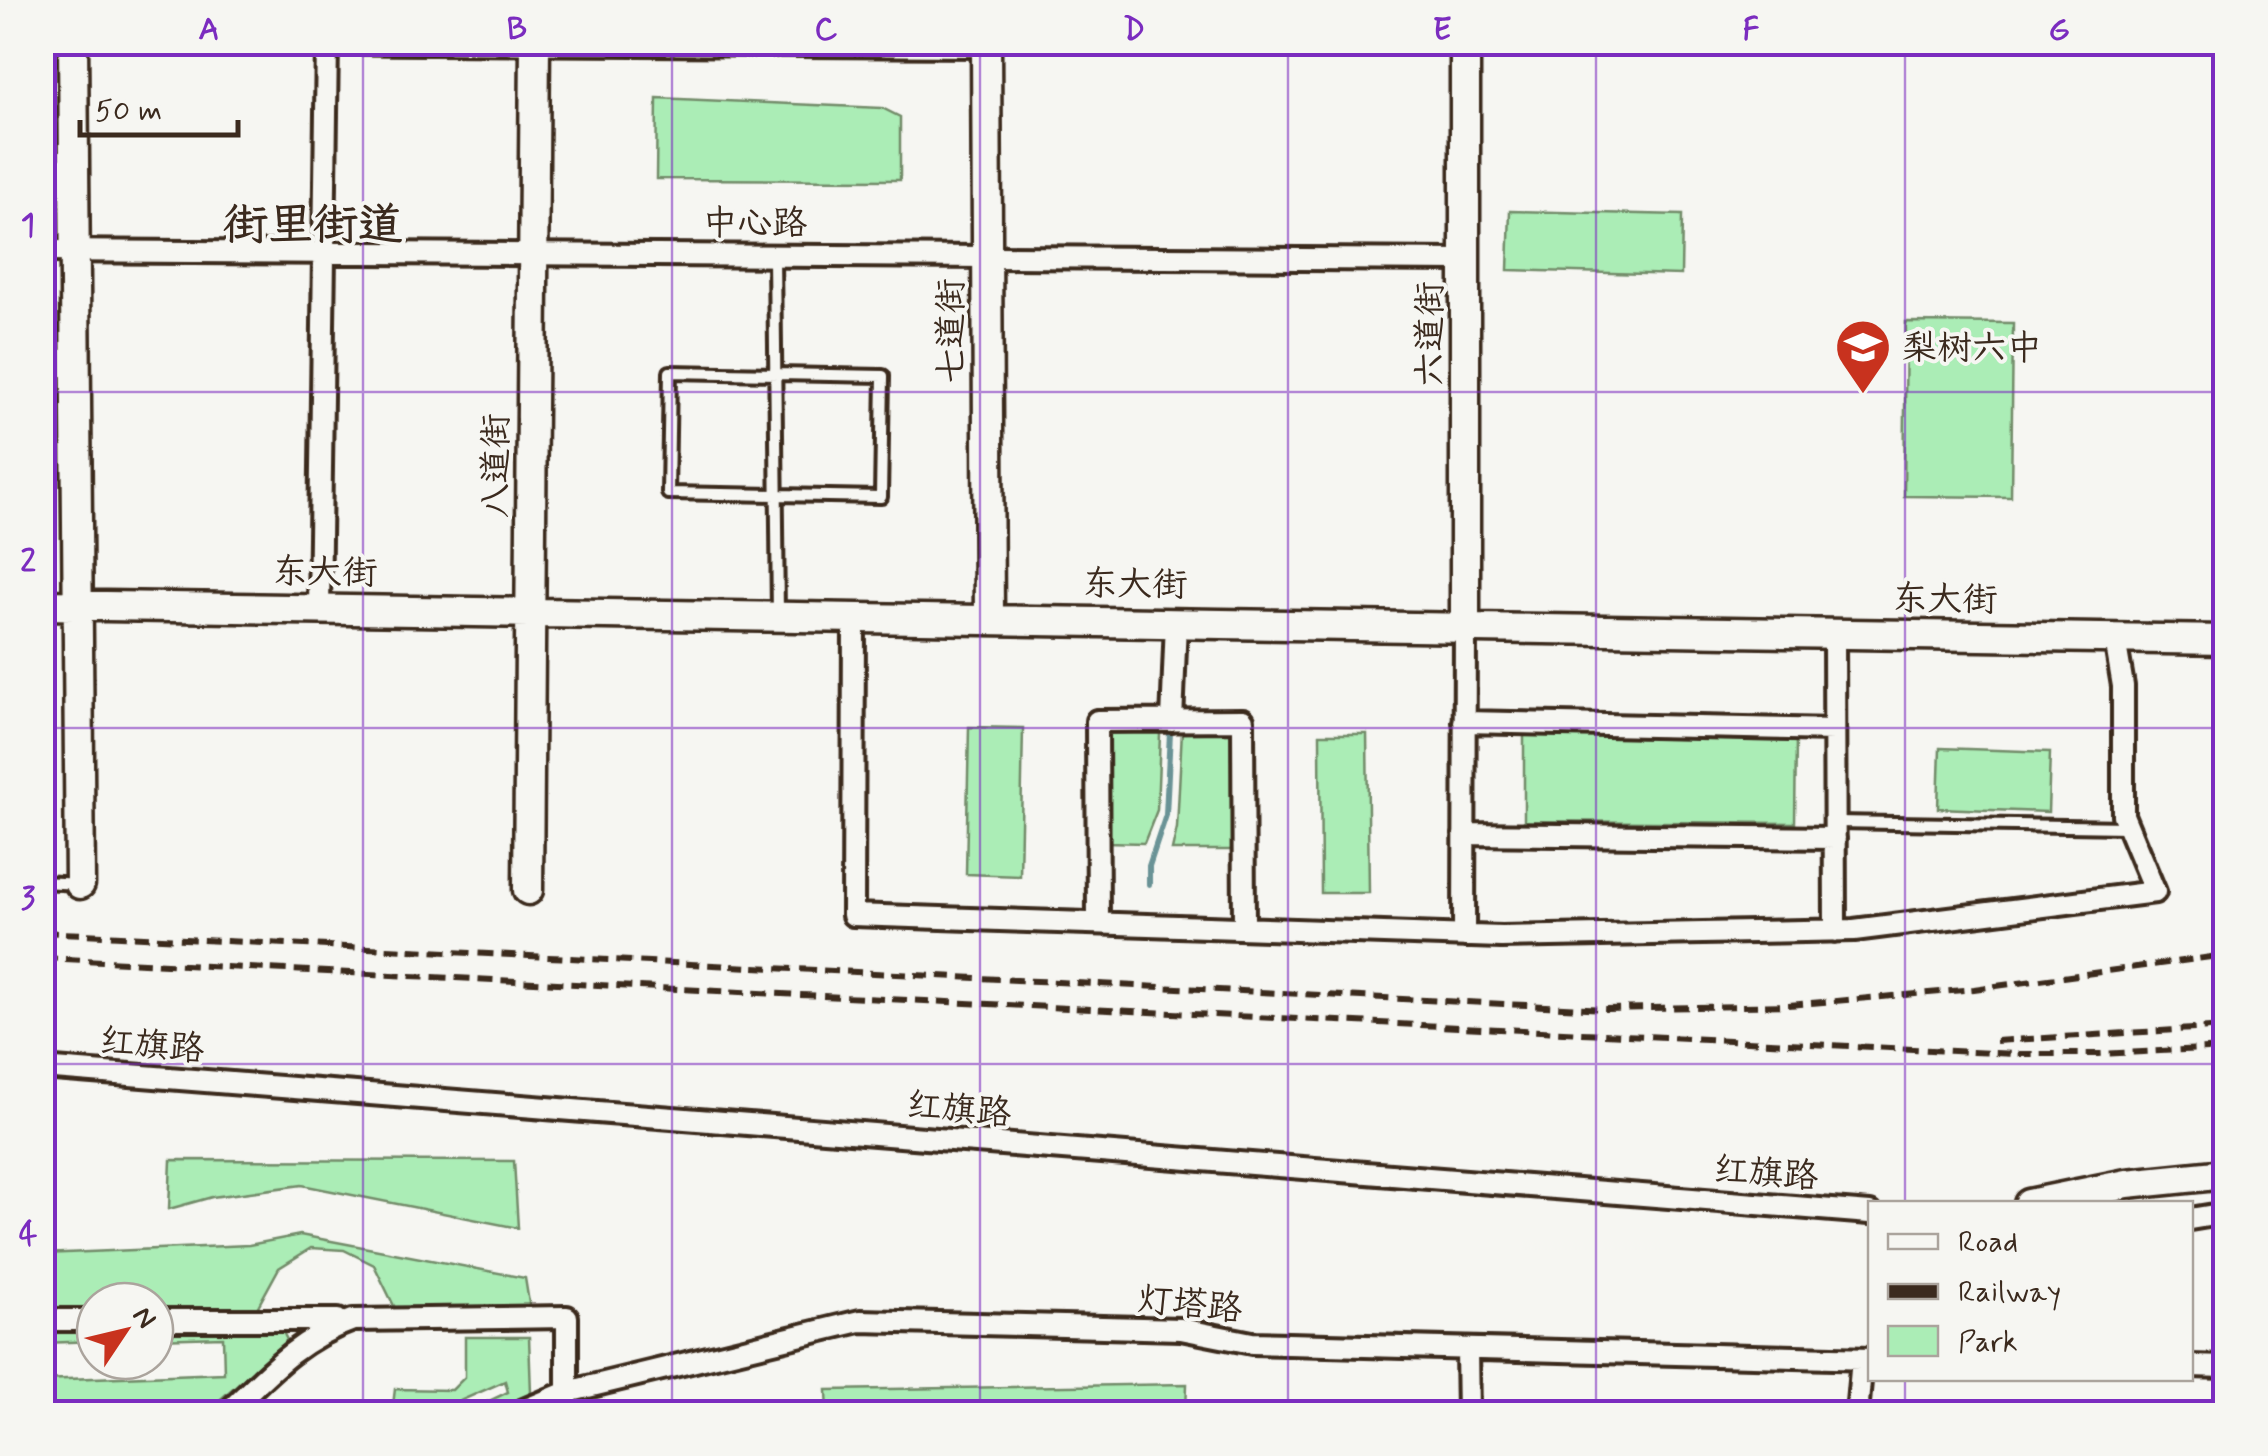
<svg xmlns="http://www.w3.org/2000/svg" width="2268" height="1456" font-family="Mynerve,'LXGW WenKai TC',sans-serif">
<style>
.green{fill:#abedb6;stroke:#738c6a;stroke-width:2.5}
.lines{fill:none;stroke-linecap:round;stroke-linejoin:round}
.stream{stroke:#6a9396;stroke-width:6}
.lane-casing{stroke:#3b2a1e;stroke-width:18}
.street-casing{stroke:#3b2a1e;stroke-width:28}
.secondary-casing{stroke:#3b2a1e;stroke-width:35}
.lane{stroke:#f6f6f2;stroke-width:10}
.street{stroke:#f6f6f2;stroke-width:20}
.secondary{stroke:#f6f6f2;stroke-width:28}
.rail{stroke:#3b2a1e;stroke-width:6;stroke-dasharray:15 8;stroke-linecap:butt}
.grid{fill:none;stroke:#7b2cbf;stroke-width:2.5;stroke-opacity:0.55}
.labels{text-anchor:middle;stroke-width:8;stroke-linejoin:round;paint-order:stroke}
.street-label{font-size:35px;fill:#3b2a1e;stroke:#f6f6f2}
.poi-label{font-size:35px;fill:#3b2a1e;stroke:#f6f6f2;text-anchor:start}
.district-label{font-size:45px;font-weight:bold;fill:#3b2a1e;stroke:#f6f6f2}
.neatline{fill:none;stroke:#7b2cbf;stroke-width:4}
.grid-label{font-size:32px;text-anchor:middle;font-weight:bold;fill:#7b2cbf}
</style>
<rect width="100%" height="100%" fill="#f6f6f2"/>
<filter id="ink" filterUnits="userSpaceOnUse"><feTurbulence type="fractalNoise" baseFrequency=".01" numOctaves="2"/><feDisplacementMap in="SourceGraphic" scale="20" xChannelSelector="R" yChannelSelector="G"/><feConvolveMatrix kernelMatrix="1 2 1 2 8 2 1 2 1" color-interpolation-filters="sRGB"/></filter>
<g filter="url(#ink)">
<path class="green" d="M 657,98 L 882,108 L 900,117 L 900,180 L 656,179 Z
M 1510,211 L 1682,215 L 1681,275 L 1508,270 Z
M 1906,322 L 2013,323 L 2011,497 L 1904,496 Z
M 969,727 L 1023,728 L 1020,876 L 966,874 Z
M 1155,729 L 1160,734 L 1157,810 L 1144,843 L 1106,842 L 1106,730 Z
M 1182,730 L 1235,730 L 1235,850 L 1172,850 L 1177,828 Z
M 1320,734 L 1367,734 L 1369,893 L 1321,893 Z
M 1524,734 L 1796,736 L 1795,823 L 1524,821 Z
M 1940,748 L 2050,752 L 2048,812 L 1938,808 Z
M 171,1160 L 514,1161 L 518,1228 L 302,1185 L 212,1197 L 169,1209 Z
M 300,1235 L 525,1278 L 530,1309 L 396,1310 L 374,1265 L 344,1250 L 311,1248 L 279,1268 L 256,1310 L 279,1324 L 287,1340 L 205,1413 L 43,1413 L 42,1380 L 224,1373 L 223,1337 L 155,1339 L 155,1301 L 95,1301 L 95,1341 L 43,1343 L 43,1254 L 249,1245 Z
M 465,1337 L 529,1337 L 531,1393 L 486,1413 L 464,1413 L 508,1392 L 505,1381 L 433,1413 L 392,1413 L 395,1389 L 452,1390 L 465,1377 Z
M 1187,1384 L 1186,1411 L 1429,1404 L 1428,1413 L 828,1414 L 827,1390 Z"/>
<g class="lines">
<path class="stream" d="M 1149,884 L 1149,866 L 1166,815 L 1170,732"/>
<g class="lane-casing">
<path id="lane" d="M 774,257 L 778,615
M 670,372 L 883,376 L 881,497 L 668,493 Z
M 1835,822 L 2127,827
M 42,882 L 79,884"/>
</g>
<g class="street-casing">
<path id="street" d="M 252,42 L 986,46
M 42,251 L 1466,260
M 319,609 L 327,43
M 854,617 L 853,915 L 1501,937 L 1854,930 L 2155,892 L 2123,815 L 2123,686 L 2115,639
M 1834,633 L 1835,931
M 1172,721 L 1176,622
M 1464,722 L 1834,730
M 1464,834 L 1835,838
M 1098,922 L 1097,721 L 1243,720 L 1244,928
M 1464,936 L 1465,626
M 42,1068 L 1870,1213
M 2190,1219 L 2226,1213
M 42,1320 L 95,1320
M 155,1320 L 338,1320
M 1467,1350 L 1468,1414
M 2190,1366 L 2226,1367
M 226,1414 C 267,1374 298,1339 353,1320 L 567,1317 L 567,1414
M 515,1414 L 567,1392 L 860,1321 L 1181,1329 L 1252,1343 L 1870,1359
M 1857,1414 L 1862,1359"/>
</g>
<g class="secondary-casing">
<path id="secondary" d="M 73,42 L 80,884
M 986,42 L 989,619
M 1465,42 L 1465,626
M 42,605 L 2226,640
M 528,890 L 535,42
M 2029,1204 L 2127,1184 L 2226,1174"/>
</g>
<use href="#lane" class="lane"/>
<use href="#street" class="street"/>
<use href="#secondary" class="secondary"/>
<path class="rail" d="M 42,932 L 1606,1009 L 1789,1005 L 1974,989 L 2226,955
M 42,958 L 2015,1054 L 2099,1054 L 2226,1048
M 1996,1041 L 2226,1027"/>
</g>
</g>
<path class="grid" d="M 363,42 L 363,1414M 672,42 L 672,1414M 980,42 L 980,1414M 1288,42 L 1288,1414M 1596,42 L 1596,1414M 1905,42 L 1905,1204M 42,392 L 2226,392M 42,728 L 2226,728M 42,1064 L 2226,1064M 1905,1378 L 1905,1414"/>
<defs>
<g id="school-pin" transform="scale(2.875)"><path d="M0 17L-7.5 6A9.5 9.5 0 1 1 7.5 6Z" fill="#c8321e" stroke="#f6f6f2"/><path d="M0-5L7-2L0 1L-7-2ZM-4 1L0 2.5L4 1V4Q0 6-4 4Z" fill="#fff"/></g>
</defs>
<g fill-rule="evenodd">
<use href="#school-pin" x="1863" y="347"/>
</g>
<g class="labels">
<g class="street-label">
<text x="755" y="234">中心路</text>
<text transform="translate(950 331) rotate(-90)" y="12">七道街</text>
<text transform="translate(1429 334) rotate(-90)" y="12">六道街</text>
<text transform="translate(495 466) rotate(-90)" y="12">八道街</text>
<text transform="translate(325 571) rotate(1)" y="12">东大街</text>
<text transform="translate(1135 583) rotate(1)" y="12">东大街</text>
<text transform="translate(1945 598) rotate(1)" y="12">东大街</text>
<text transform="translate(152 1044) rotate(5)" y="12">红旗路</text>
<text transform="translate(959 1108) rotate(5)" y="12">红旗路</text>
<text transform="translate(1766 1172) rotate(4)" y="12">红旗路</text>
<text transform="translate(1190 1303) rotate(6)" y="12">灯塔路</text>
</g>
<g class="poi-label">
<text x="1902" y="359">梨树六中</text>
</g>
<g class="district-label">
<text x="313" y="239">街里街道</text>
</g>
</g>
<rect width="2268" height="1456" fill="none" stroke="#f6f6f2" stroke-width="110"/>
<rect x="1868" y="1201" width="325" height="180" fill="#f6f6f2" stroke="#aba49d" stroke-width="2.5"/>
<rect x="1888" y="1234" width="50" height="15" fill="#f6f6f2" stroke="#aba49d" stroke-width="2.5"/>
<text x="1958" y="1251" font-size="30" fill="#3b2a1e">Road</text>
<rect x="1888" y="1284" width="50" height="15" fill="#3b2a1e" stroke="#aba49d" stroke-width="2.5"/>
<text x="1958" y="1301" font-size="30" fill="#3b2a1e">Railway</text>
<rect x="1888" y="1326" width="50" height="30" fill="#abedb6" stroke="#aba49d" stroke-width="2.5"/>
<text x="1958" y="1351" font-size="30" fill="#3b2a1e">Park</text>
<g transform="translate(125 1331) rotate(55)"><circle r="48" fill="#f6f6f2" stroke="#aba49d" stroke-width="2.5"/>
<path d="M0-8L18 38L0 25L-18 38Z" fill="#c8321e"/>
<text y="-15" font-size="28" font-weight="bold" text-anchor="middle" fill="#3b2a1e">N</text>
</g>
<path d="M80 120v15h158v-15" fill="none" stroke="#3b2a1e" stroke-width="5"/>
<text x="95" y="120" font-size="30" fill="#3b2a1e" stroke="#f6f6f2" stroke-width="8" paint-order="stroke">50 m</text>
<rect x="55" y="55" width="2158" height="1346" class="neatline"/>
<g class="grid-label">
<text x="209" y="39">A</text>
<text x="517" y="39">B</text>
<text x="826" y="39">C</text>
<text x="1134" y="39">D</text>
<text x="1442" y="39">E</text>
<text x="1751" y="39">F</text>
<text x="2059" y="39">G</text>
<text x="28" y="235">1</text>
<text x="28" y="571">2</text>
<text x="28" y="908">3</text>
<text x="28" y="1244">4</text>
</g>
</svg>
